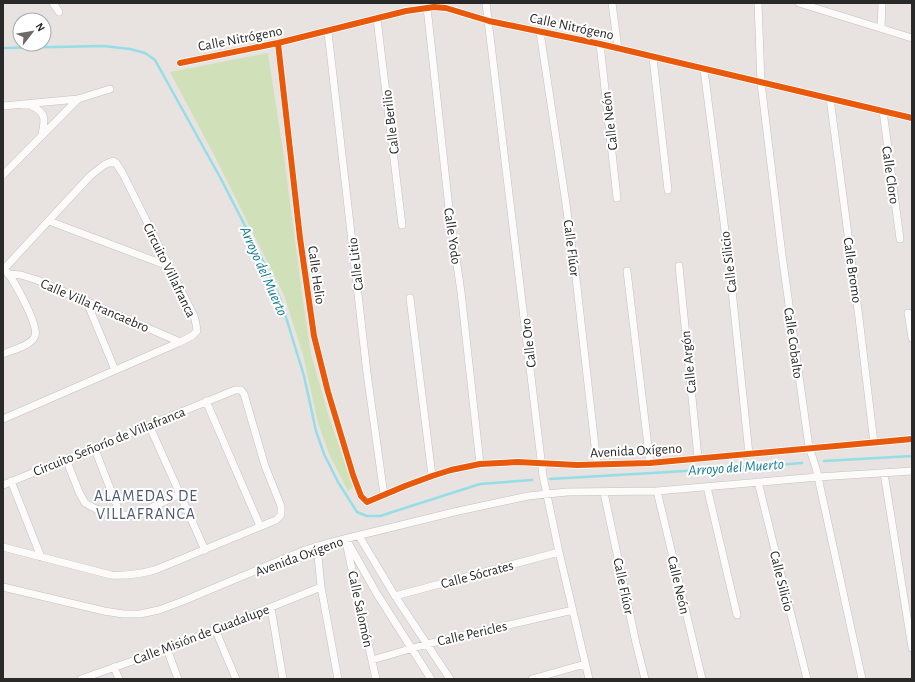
<svg xmlns="http://www.w3.org/2000/svg" width="915" height="682" font-family="'Alegreya Sans',sans-serif">
<style>
.green{fill:#d0e1ba}
.lines{fill:none;stroke-linecap:round;stroke-linejoin:round}
.stream{stroke:#95dde7;stroke-width:2.5}
.street-casing{stroke:#c2c1c1;stroke-width:8}
.street{stroke:#fcfbfa;stroke-width:7}
.cycleway-casing{stroke:#fff;stroke-width:8}
.cycleway{stroke:#e8590c;stroke-width:6}
.labels{text-anchor:middle;stroke-width:4;stroke-linejoin:round;paint-order:stroke}
.street-label{font-size:14px;fill:#292929;stroke:#fff}
.water-label{font-size:15px;font-style:italic;fill:#127b95;stroke:#fff}
.quarter-label{font-size:16px;letter-spacing:1px;fill:#4c5a78;stroke:#fff}
</style>
<rect width="100%" height="100%" fill="#e8e3e0"/>
<path class="green" d="M 268,53 L 284,157 L 302,294 L 311,354 L 329,417 L 353,487 L 348,491 L 329,454 L 318,423 L 303,355 L 284,295 L 216,159 L 170,72 Z"/>
<g class="lines">
<path class="stream" d="M 3,48 L 103,46 L 130,49 L 145,53 L 155,60 L 221,179 L 263,261 L 281,301 L 304,376 L 316,431 L 324,454 L 338,482 L 357,512 L 367,516 L 380,516 L 480,484 L 532,480
M 824,461 L 912,456
M 550,479 L 753,467 L 802,463"/>
<g class="street-casing">
<path id="street" d="M 53,3 L 59,12
M 486,3 L 543,476 L 559,552 L 589,679
M 612,3 L 618,49
M 758,3 L 761,83 L 782,255 L 809,447 L 816,468 L 862,679
M 799,3 L 912,38
M 427,7 L 450,218 L 461,292 L 480,464
M 377,19 L 402,225
M 881,28 L 882,3
M 328,32 L 367,373 L 384,495
M 540,32 L 566,204 L 576,278 L 597,464
M 278,43 L 300,238 L 314,336 L 328,392 L 353,475 L 361,496 L 367,502 L 405,486 L 432,476 L 451,470 L 480,464 L 518,462 L 577,465 L 650,463 L 912,439
M 600,44 L 617,198
M 653,58 L 668,190
M 180,63 L 278,43 L 406,11 L 434,7 L 446,8 L 489,21 L 600,44 L 912,118
M 704,70 L 729,261 L 749,454
M 830,98 L 859,318 L 874,443
M 30,105 C 47,113 45,119 42,135
M 3,106 L 78,99 L 110,89
M 883,111 L 900,239
M 3,175 L 78,99
M 49,221 L 168,266
M 679,266 L 698,458
M 3,270 L 90,176 L 104,165 L 113,161 L 116,163 L 123,174 L 194,316 L 196,324 L 197,331 L 192,336 L 180,342 L 3,419
M 627,271 L 650,463
M 8,274 L 21,275 L 37,280 L 180,342
M 410,298 L 432,476
M 86,300 L 115,370
M 908,313 L 912,338
M 3,354 C 12,350 31,346 35,336 C 39,325 14,281 7,272
M 206,401 L 260,526
M 149,425 L 205,550
M 94,447 L 120,514
M 66,459 L 79,492 L 85,503 L 96,509 L 129,516 L 136,515 L 180,494
M 884,473 L 912,648
M 11,481 L 41,557
M 758,482 L 807,679
M 3,485 L 235,390 L 241,390 L 244,394 L 265,466 L 281,506 L 281,515 L 276,520 L 155,570 C 140,574 127,576 111,575 L 3,547
M 707,487 L 737,615
M 657,491 L 702,679
M 604,493 L 636,643 L 645,679
M 359,536 L 395,596 L 450,679
M 346,539 L 377,594 L 431,679
M 317,546 L 321,587 L 338,679
M 347,547 L 376,679
M 3,587 L 104,611 L 123,614 L 140,614 L 159,610 L 183,601 L 305,550 L 328,543 L 454,512 L 528,496 L 567,492 L 657,491 L 818,477 L 912,471
M 395,596 L 559,552
M 271,608 L 283,679
M 215,629 L 236,679
M 167,649 L 178,679
M 372,660 L 427,644 L 573,610
M 114,667 L 119,679
M 81,679 L 167,649 L 321,587
M 532,679 L 585,664"/>
</g>
<use href="#street" class="street"/>
<g class="cycleway-casing">
<path id="cycleway" d="M 278,43 L 300,238 L 314,336 L 328,392 L 353,475 L 361,496 L 367,502 L 405,486 L 432,476 L 451,470 L 480,464 L 518,462 L 577,465 L 650,463 L 912,439
M 180,63 L 278,43 L 406,11 L 434,7 L 446,8 L 489,21 L 600,44 L 912,118"/>
</g>
<use href="#cycleway" class="cycleway"/>
</g>
<g class="labels">
<g class="street-label">
<text transform="translate(572 26) rotate(12)" y="5">Calle Nitrógeno</text>
<text transform="translate(240 38) rotate(-11)" y="5">Calle Nitrógeno</text>
<text transform="translate(609 121) rotate(-97)" y="5">Calle Neón</text>
<text transform="translate(390 122) rotate(-97)" y="5">Calle Berilio</text>
<text transform="translate(891 175) rotate(82)" y="5">Calle Cloro</text>
<text transform="translate(453 236) rotate(82)" y="5">Calle Yodo</text>
<text transform="translate(572 248) rotate(83)" y="5">Calle Flúor</text>
<text transform="translate(728 262) rotate(-97)" y="5">Calle Silicio</text>
<text transform="translate(355 264) rotate(-97)" y="5">Calle Litio</text>
<text transform="translate(170 270) rotate(64)" y="5">Circuito Villafranca</text>
<text transform="translate(853 270) rotate(82)" y="5">Calle Bromo</text>
<text transform="translate(317 275) rotate(82)" y="5">Calle Helio</text>
<text transform="translate(95 305) rotate(23)" y="5">Calle Villa Francaebro</text>
<text transform="translate(528 343) rotate(-97)" y="5">Calle Oro</text>
<text transform="translate(794 343) rotate(82)" y="5">Calle Cobalto</text>
<text transform="translate(688 362) rotate(-96)" y="5">Calle Argón</text>
<text transform="translate(109 441) rotate(-22)" y="5">Circuito Señorío de Villafranca</text>
<text transform="translate(636 450) rotate(-3)" y="5">Avenida Oxígeno</text>
<text transform="translate(299 556) rotate(-20)" y="5">Avenida Oxígeno</text>
<text transform="translate(477 574) rotate(-15)" y="5">Calle Sócrates</text>
<text transform="translate(782 581) rotate(76)" y="5">Calle Silicio</text>
<text transform="translate(679 585) rotate(77)" y="5">Calle Neón</text>
<text transform="translate(624 586) rotate(78)" y="5">Calle Flúor</text>
<text transform="translate(361 609) rotate(78)" y="5">Calle Salomón</text>
<text transform="translate(472 633) rotate(-13)" y="5">Calle Pericles</text>
<text transform="translate(201 634) rotate(-21)" y="5">Calle Misión de Guadalupe</text>
</g>
<g class="water-label">
<text transform="translate(264 271) rotate(66)" y="5">Arroyo del Muerto</text>
<text transform="translate(736 467) rotate(-4)" y="5">Arroyo del Muerto</text>
</g>
<g class="quarter-label">
<text x="146" y="501">ALAMEDAS DE<tspan x="146" dy="18">VILLAFRANCA</tspan></text>
</g>
</g>
<rect width="915" height="682" fill="none" stroke="#292929" stroke-width="8"/>
<g transform="translate(32 32) rotate(59)"><circle r="19" fill="#ffffff" stroke="#a9a9a9"/>
<path d="M0-3L7 15L0 10L-7 15Z" fill="#6c6a69"/>
<text y="-6" font-size="11" font-weight="bold" text-anchor="middle" fill="#292929">N</text>
</g>
</svg>
